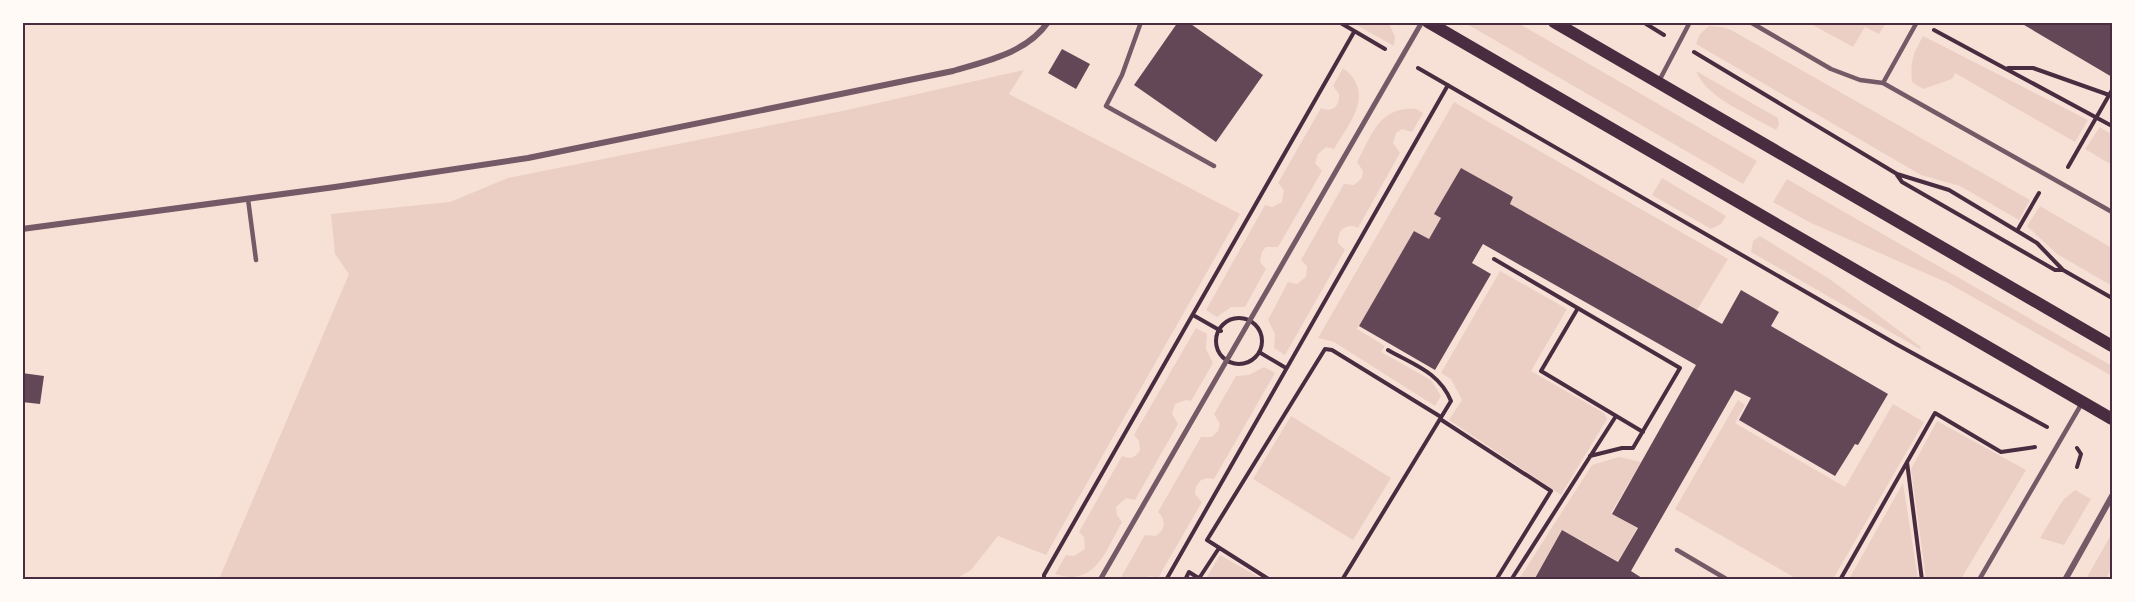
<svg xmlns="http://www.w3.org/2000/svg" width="2135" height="602" font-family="Barlow,sans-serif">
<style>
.green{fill:#ebcfc5}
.building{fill:#644757}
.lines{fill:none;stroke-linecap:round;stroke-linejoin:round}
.path{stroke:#4a2c40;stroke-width:4}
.service{stroke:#755966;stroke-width:4.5}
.pedestrian{stroke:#755966;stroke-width:5}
.minor{stroke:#755966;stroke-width:6}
.secondary{stroke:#4a2c40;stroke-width:12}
.neatline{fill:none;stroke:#4a2c40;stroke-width:2}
</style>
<rect width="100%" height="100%" fill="#f7e1d7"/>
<path class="green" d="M 1353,23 L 1389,23 L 1395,37 L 1394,46 Z
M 1465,23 L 1518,23 L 1757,161 L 1743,184 Z
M 1809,23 L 1886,23 L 1879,34 L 1865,27 L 1853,47 Z
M 1709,26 L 1722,27 L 1731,30 L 2030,200 L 2019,220 L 1960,186 L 1921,175 L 1696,44 L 1700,34 Z
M 1923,36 L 2088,120 L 2075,142 L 1955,73 L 1952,79 L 1923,89 L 1912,82 C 1910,61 1913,54 1923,36 Z
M 1343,68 C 1376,93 1350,122 1334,149 L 1326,147 L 1318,154 L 1315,163 L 1322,171 L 1278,247 L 1266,247 L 1262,252 L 1260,262 L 1266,269 L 1245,307 L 1231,307 L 1217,317 L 1206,310 L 1265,205 L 1272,207 L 1282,202 L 1284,190 L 1278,183 L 1321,108 C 1332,113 1340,106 1339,94 L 1333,86 Z
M 1024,70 L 1009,94 L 1240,214 L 1046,555 L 998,536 L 971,570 L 954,580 L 219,579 L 349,274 L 335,254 L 331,214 L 450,202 L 508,178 L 847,110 Z
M 1696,71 L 1778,118 L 1779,125 L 1776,130 C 1751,115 1707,99 1696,71 Z
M 1454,102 L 1728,259 L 1697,310 L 1510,204 L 1513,197 L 1461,168 L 1435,214 L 1441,218 L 1429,239 L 1414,231 L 1357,329 L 1385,346 L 1381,352 L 1431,380 L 1441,396 L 1435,406 L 1334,342 L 1318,338 Z
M 1416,109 L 1423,113 L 1412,132 L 1402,129 L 1396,133 L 1393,143 L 1400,153 L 1358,228 C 1346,222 1337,231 1338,243 L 1345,250 L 1285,355 L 1274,348 L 1275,334 L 1268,320 L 1288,282 L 1297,284 L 1306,277 L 1307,266 L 1301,260 L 1344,184 L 1354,185 L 1362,178 L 1363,171 L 1357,162 C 1372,135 1379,106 1416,109 Z
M 2100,127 L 2112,135 L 2112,165 L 2085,149 Z
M 1662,178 L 1726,216 L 1721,224 L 1711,229 L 1652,195 Z
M 1787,179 L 2112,366 L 2112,376 L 1948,283 L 1809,222 L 1773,202 Z
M 2040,206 L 2112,248 L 2112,286 L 2057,254 L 2027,226 Z
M 1760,236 L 1831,280 L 1921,347 L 1920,349 L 1751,252 L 1753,241 Z
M 1500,271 L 1567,309 L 1531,371 L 1604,413 L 1607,419 L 1561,495 L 1449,420 L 1462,400 L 1451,379 L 1441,373 Z
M 1196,328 L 1207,334 L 1206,349 L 1213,363 L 1191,401 L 1186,400 L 1175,404 L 1172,414 L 1178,424 L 1135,500 L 1126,498 L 1116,507 L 1117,515 L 1122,522 C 1106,550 1095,588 1055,574 L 1066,555 L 1074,556 L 1085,549 L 1084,537 L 1079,532 L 1122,456 C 1130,460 1136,457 1140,450 L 1139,441 L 1134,435 Z
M 1264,367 L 1275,373 L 1214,479 C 1203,476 1195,482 1195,494 L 1202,502 L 1158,578 L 1150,576 L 1143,579 L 1120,579 L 1145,535 L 1155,536 C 1165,531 1167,520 1158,512 L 1201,437 L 1212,437 L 1218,431 L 1220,424 L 1214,414 L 1236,376 L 1249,375 Z
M 1738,400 L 1745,405 L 1735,423 L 1845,487 L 1893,404 L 1924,422 L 1833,579 L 1797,579 L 1675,509 Z
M 1291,416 L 1391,478 L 1353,540 L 1253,479 Z
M 1937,421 L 2026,470 L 1961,579 L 1926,579 L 1911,469 Z
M 1619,457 L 1641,462 L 1611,513 L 1637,528 L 1618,561 L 1562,530 L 1534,579 L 1519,579 L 1592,465 Z
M 1903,483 L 1918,579 L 1849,579 Z
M 2075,490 L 2091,499 L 2064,545 L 2040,538 L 2063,500 Z
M 2112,533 L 2112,568 L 2106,579 L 2086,579 Z
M 1220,555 L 1262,579 L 1210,579 L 1207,577 Z"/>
<path class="building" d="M 1178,22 L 1188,22 L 1263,75 L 1216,142 L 1134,85 Z
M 2019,22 L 2112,22 L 2112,77 Z
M 1062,49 L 1090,64 L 1076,89 L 1048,73 Z
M 1461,168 L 1513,197 L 1510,204 L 1722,324 L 1741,290 L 1779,312 L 1771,326 L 1888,394 L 1858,445 L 1855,444 L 1835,476 L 1739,420 L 1751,398 L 1735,390 L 1631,571 L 1645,580 L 1534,580 L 1562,530 L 1618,562 L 1638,528 L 1612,514 L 1696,365 L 1483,244 L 1472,263 L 1491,274 L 1435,370 L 1359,326 L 1414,231 L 1429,239 L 1441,218 L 1434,214 Z
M 22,373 L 44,376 L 40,404 L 22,402 Z"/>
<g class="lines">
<path class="path" d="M 1339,22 L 1385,49
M 1643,22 L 1664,35
M 1934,30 L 2112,126
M 1694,52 L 1897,174 L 1949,190 L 2037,243 L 2063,270 L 2112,298
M 1418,68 L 1896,344 L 2047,427
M 2008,68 L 2033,68 L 2112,96
M 2068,167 L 2112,90
M 1897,175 L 1902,182 L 2055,270 L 2063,270
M 2017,231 L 2039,193
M 1494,259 L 1680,368 L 1633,448 L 1622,448 L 1590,456
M 1578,308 L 1541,371 L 1643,432
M 1193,315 L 1221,331
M1216 341a23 23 0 1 1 46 0a23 23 0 1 1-46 0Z
M 1259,352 L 1286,368
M 1440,419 L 1551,491 L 1496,580
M 2077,448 L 2081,454 L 2077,467
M 1907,462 L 1922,580
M 1044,580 L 1044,575 L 1354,32
M 1166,580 L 1448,85
M 1185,580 L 1189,572 L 1200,579
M 1198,580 L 1219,548
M 1270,580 L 1207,540 L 1325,349 L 1332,350 L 1441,417
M 1342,580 L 1451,401 C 1439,372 1414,365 1388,350
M 1511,580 L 1616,416
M 1840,580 L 1935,413 L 2001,452 L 2035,447"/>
<path class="service" d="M 1141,22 L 1122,75 L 1106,106 L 1214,166
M 1750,22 L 1831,69 L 1860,80 L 1883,83 L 2112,212
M 1659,81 L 1690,22
M 1883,83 L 1917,22
M 248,199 L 256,260
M 1677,550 L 1728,580
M 1979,580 L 2082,403"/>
<path class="pedestrian" d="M 1100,580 L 1422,22"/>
<path class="minor" d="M 22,229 L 335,187 L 528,158 L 953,71 C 986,61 1027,53 1048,22
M 2065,580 L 2112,496"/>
<path class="secondary" d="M 1428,22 L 2112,419
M 1554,22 L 2112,346"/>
</g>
<rect width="2135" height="602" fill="none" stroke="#fffaf5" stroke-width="48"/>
<rect x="24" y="24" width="2087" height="554" class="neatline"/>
</svg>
